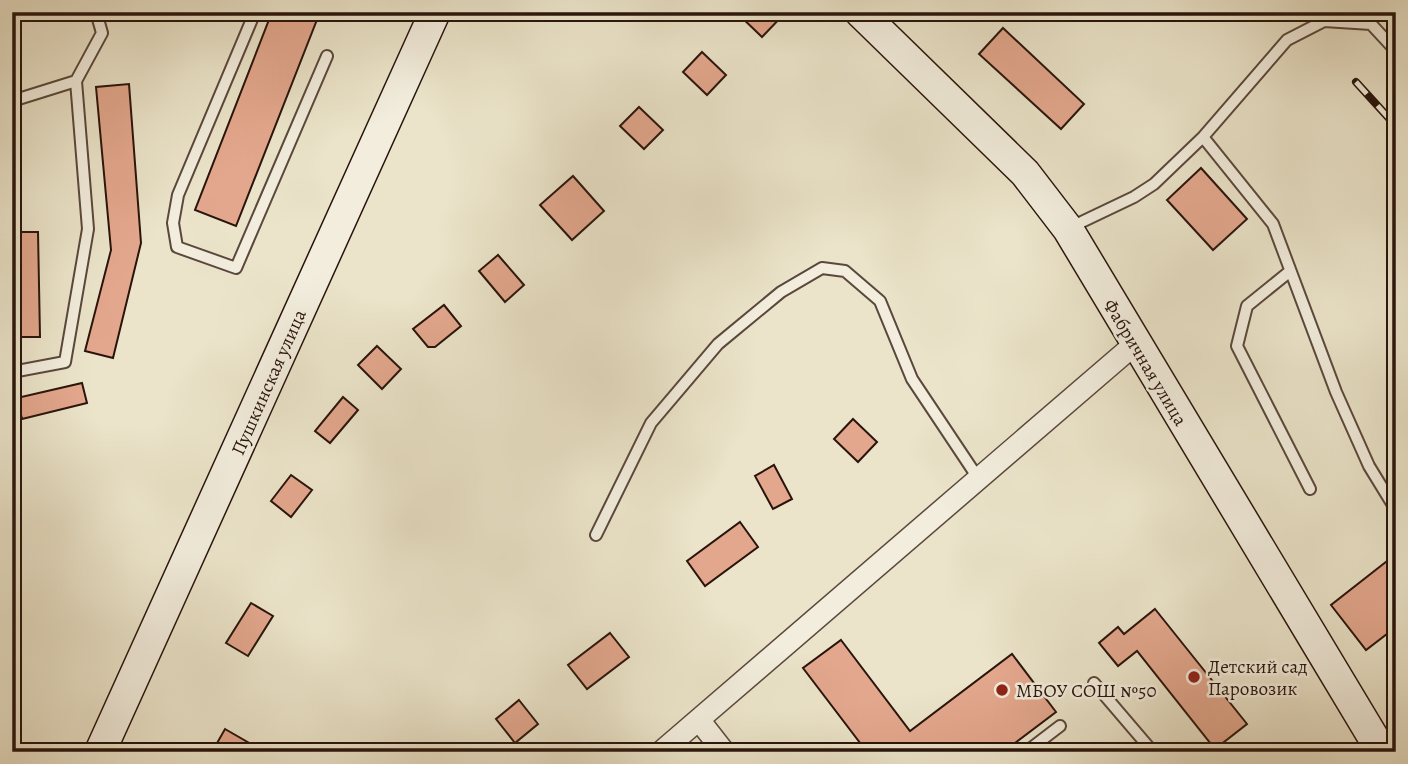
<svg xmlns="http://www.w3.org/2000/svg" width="1408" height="764" font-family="Alegreya,serif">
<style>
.building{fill:#e3a78d;stroke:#29140c;stroke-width:2}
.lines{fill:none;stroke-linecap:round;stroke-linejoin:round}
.service-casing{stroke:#5a483c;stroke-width:14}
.minor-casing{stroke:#5a483c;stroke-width:24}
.secondary-casing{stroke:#29140c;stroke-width:33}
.service{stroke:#f2eddd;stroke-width:10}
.minor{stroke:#f2eddd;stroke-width:21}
.secondary{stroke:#f2eddd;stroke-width:30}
.rail-casing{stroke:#29140c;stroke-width:8}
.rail{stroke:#f2eddd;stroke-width:5;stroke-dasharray:16;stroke-linecap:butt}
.poi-dot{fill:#8f2418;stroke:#f2eddd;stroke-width:2.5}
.labels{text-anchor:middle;stroke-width:5;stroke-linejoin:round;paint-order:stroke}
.street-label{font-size:19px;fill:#29140c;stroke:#f2eddd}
.poi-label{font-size:19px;fill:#29140c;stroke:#f2eddd;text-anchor:start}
</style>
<rect width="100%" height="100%" fill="#ebe4ca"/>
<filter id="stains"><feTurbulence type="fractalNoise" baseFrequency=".00286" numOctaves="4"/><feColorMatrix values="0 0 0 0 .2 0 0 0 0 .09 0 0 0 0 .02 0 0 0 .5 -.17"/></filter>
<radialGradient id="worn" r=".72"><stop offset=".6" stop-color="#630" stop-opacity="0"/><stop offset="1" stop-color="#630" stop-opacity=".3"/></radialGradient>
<path class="building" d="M 272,12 L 320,12 L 236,226 L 195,210 Z
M 736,12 L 786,12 L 762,37 Z
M 1003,28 L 1084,104 L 1061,129 L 979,54 Z
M 702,52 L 726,75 L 707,95 L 683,72 Z
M 129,84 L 141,243 L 113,358 L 85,351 L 111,250 L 96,87 Z
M 639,107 L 663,130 L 644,149 L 620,126 Z
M 1201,168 L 1247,219 L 1213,250 L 1167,200 Z
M 573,176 L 604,211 L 572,240 L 540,205 Z
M 12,232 L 38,232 L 40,337 L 12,337 Z
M 498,255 L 524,285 L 505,302 L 479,271 Z
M 444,305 L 461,326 L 435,347 L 428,347 L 413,329 Z
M 377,346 L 401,369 L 382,389 L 358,365 Z
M 82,383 L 87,403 L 22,419 L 17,398 Z
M 343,397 L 358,410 L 330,443 L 315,431 Z
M 853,419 L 877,442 L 858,462 L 834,439 Z
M 774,465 L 792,499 L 773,509 L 755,476 Z
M 291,475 L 312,490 L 291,517 L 271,501 Z
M 740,522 L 758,547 L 705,586 L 687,561 Z
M 1396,554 L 1396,627 L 1366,650 L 1331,605 Z
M 251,603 L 273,616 L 248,656 L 226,643 Z
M 1155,609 L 1247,724 L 1215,749 L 1137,651 L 1118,666 L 1099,643 L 1118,627 L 1124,634 Z
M 610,633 L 629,657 L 587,689 L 568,665 Z
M 841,640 L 910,731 L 1012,654 L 1056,712 L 1003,752 L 867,752 L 803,668 Z
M 519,700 L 538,724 L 515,743 L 496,719 Z
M 225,729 L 265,752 L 212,752 Z"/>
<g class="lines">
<g class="service-casing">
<path id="service" d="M 255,12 L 178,195 L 173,223 L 177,247 L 236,268 L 327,56
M 12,101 L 76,81 L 102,33 L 96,12
M 1203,137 L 1273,224 L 1336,392 L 1369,466 L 1396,510
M 1069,228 L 1134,197 L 1154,184 L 1203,137 L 1287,40 L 1324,21 L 1371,24 L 1396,51
M 1289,272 L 1247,306 L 1237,346 L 1310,489
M 12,372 L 65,362 L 88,229 L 76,81
M 596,535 L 651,423 L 718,344 L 781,292 L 822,268 L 845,271 L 880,301 L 912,379 L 980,481
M 1094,683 L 1153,752
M 1026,752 L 1060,726"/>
</g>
<g class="minor-casing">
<path id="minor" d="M 699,720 L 724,752
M 661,752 L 1135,344"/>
</g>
<g class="secondary-casing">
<path id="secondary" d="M 860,12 L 1025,173 L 1068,229 L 1382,752
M 100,752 L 435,12"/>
</g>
<use href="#service" class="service"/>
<use href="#minor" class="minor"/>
<use href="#secondary" class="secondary"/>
<g class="rail-casing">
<path id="rail" d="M 1356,82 L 1396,126"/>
</g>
<use href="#rail" class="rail"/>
</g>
<g class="poi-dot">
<circle cx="1194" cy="677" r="7"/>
<circle cx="1002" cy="690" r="7"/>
</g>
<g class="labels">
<g class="street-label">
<text transform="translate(1146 362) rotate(59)" y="7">Фабричная улица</text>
<text transform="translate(268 382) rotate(-66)" y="7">Пушкинская улица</text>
</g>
<g class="poi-label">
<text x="1208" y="673">Детский сад<tspan x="1208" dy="22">Паровозик</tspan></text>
<text x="1016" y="697">МБОУ СОШ №50</text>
</g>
</g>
<rect width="1408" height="764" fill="none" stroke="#ebe4ca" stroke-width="42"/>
<rect x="14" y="14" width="1380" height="736" fill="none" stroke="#29140c" stroke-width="3.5"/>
<rect x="21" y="21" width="1366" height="722" fill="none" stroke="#29140c" stroke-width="2"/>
<rect width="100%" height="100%" filter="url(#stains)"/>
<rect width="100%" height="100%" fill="url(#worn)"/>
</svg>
